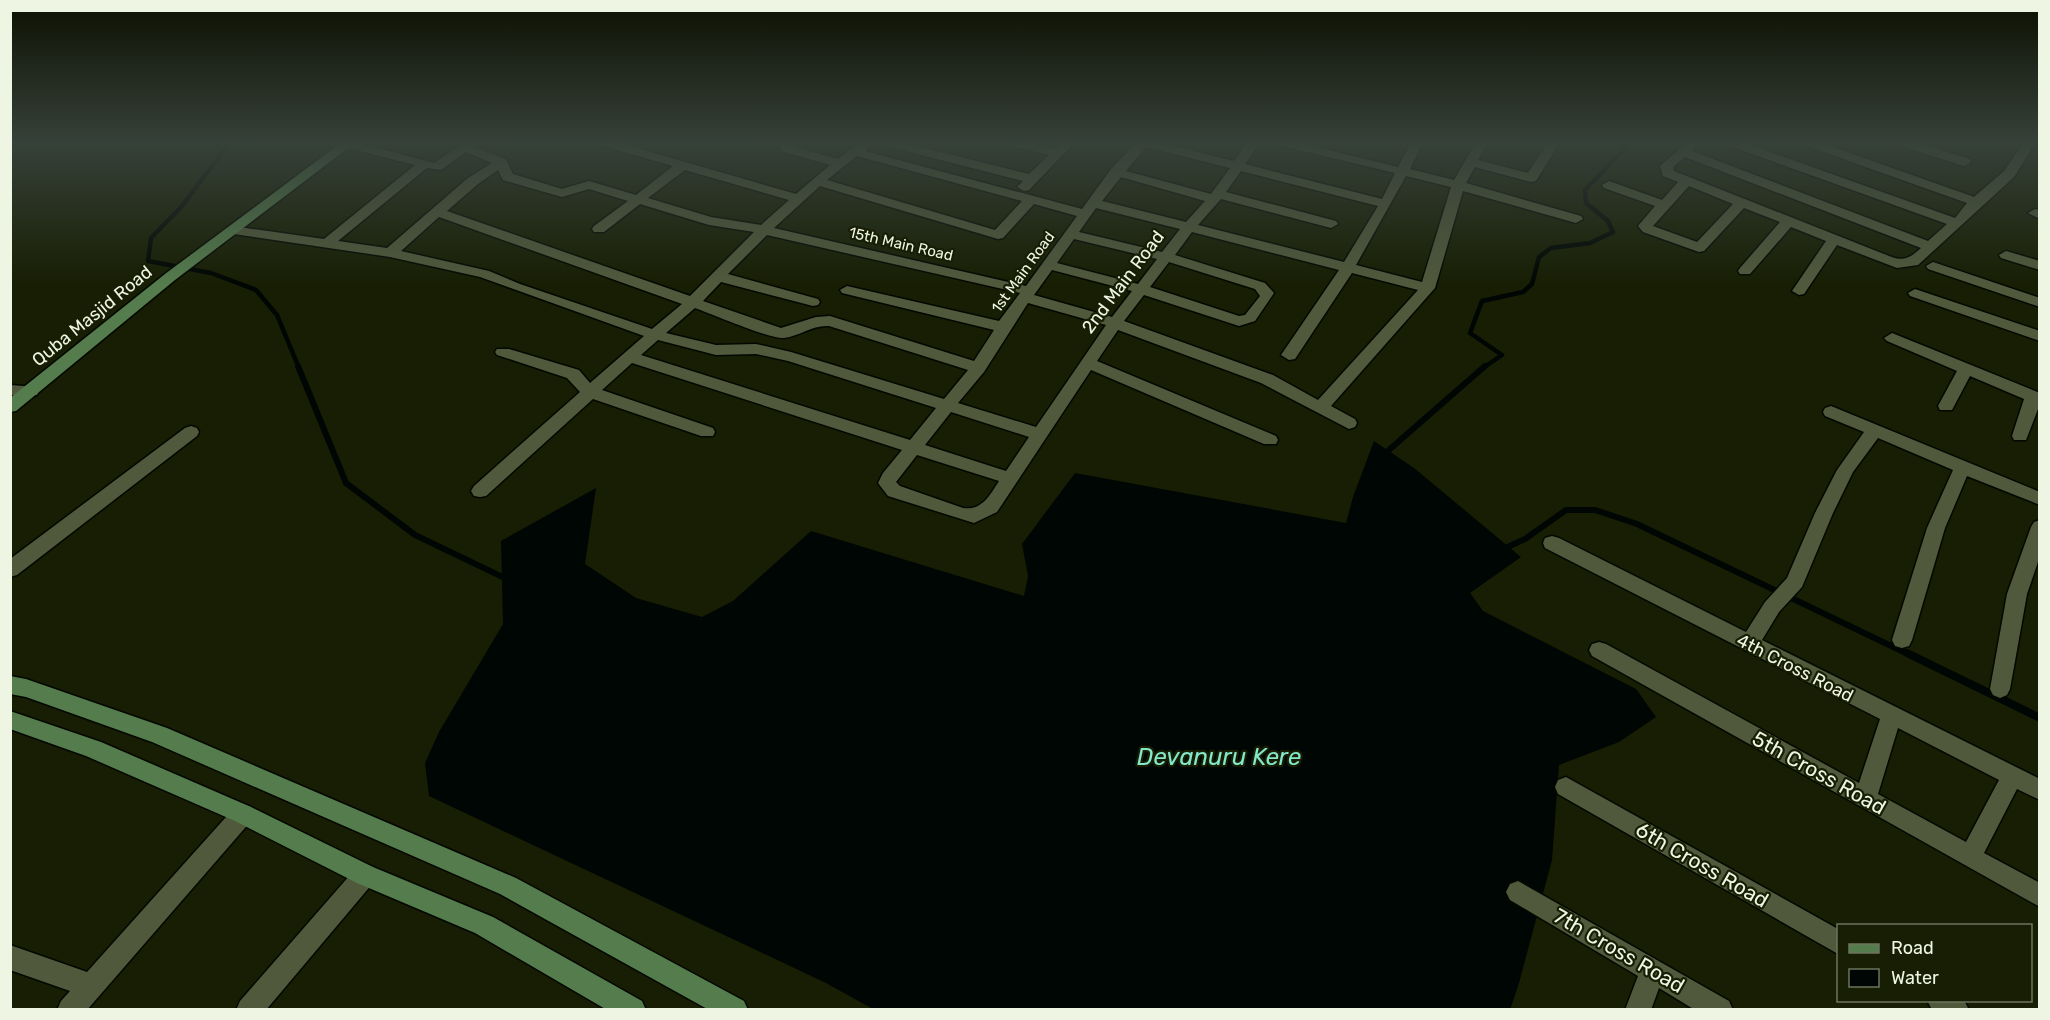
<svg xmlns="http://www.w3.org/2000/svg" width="2050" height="1020" font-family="Rubik,sans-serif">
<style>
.water{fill:#000603}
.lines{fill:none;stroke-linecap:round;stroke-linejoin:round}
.stream-far2{stroke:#000603;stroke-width:4.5}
.stream-far1{stroke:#000603;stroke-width:6}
.stream{stroke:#000603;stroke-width:8}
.street-casing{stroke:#040800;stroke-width:3}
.secondary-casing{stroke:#040800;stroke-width:3}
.street{fill:#50593c;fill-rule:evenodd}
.secondary{fill:#557c4d;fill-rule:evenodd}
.labels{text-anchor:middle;stroke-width:4.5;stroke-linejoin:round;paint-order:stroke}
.far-street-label{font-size:15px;fill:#eff5e3;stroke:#171e03}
.street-label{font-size:18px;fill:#eff5e3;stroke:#171e03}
.near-street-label{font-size:21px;fill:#eff5e3;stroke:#171e03}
.near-water-label{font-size:24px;font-style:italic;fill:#83e8cc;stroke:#171e03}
</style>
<rect width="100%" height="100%" fill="#171e03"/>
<path class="water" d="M 1374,441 L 1414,468 L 1521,557 L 1470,593 L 1483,611 L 1636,689 L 1656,717 L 1619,742 L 1559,765 L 1552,860 L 1519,983 L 1510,1010 L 873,1009 L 826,983 L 429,796 L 425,763 L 439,732 L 503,624 L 501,541 L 596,488 L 585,564 L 636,598 L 702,617 L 733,601 L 811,531 L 1024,596 L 1028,576 L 1022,544 L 1075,473 L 1346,523 L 1353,497 Z"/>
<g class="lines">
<path class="stream-far2" d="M 230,142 L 182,206 L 151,238 L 148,261 L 211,273 L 256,290 L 277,315 L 299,368
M 1483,368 L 1502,355 L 1470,333 L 1482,301 L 1523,292 L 1532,284 L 1539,257 L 1551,248 L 1590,243 L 1613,232 L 1608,221 L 1586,203 L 1585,190 L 1631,142"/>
<path class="stream-far1" d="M 298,366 L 346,483 L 415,535 L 509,580
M 1382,456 L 1485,366
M 1501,550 L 1525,539 L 1566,510 L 1595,510 L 1637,524 L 1910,655"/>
<path class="stream" d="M 1907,653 L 2040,718"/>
<g class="street-casing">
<path id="street" d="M 343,142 L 354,142 L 434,163 L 465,142 L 479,142 L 474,147 L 506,159 L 513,174 L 562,189 L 589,181 L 636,195 L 673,166 L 599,145 L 597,142 L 616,142 L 796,194 L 830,165 L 781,151 L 779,148 L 785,142 L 798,142 L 794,147 L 838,159 L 860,142 L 874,142 L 865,151 L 1082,209 L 1111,169 L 1137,142 L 1157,142 L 1234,161 L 1248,142 L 1260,142 L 1245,164 L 1382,199 L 1395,173 L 1278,145 L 1276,142 L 1296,142 L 1398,167 L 1411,142 L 1423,142 L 1410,169 L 1454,180 L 1476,142 L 1488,142 L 1478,160 L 1528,173 L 1548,142 L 1560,142 L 1536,181 L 1531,182 L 1475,167 L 1466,183 L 1581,216 L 1583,219 L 1576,223 L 1463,191 L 1435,288 L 1331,406 L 1355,419 L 1357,423 L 1355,427 L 1349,429 L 1261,383 L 1118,330 L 1097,361 L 1276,436 L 1278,440 L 1276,444 L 1264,444 L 1091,370 L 997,512 L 974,523 L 888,496 L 878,483 L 883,473 L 902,450 L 632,363 L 602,390 L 713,428 L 715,432 L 713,436 L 701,436 L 593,399 L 486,496 L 480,497 L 474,496 L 471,491 L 474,486 L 580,392 L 567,378 L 497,355 L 495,352 L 497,349 L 509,349 L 579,370 L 590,383 L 644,336 L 480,277 L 390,257 L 227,233 L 225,230 L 232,226 L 324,239 L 415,165 L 344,147 ZM 1146,147 L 1230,168 L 1211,194 L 1126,171 ZM 466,152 L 492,163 L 468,178 L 387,248 L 338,241 L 427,168 L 441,170 ZM 857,156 L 1022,201 L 995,230 L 827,180 ZM 498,170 L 503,180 L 562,197 L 589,189 L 628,201 L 594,226 L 592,229 L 594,232 L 604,232 L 640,204 L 709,225 L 754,232 L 690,296 L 447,211 L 478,184 ZM 685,170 L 789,200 L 761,225 L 711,217 L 648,198 ZM 1241,171 L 1378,206 L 1344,262 L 1198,225 L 1221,199 L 1331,228 L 1338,224 L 1336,221 L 1226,192 ZM 1406,176 L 1451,187 L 1422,282 L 1356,265 ZM 1121,177 L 1205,201 L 1186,222 L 1102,201 ZM 820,186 L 998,239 L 1003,238 L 1034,204 L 1077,216 L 1026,286 L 774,228 ZM 1096,208 L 1180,229 L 1162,252 L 1079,232 ZM 439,217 L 682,304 L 652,329 L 520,284 L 489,271 L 401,251 ZM 1192,232 L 1339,270 L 1281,355 L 1289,360 L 1295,359 L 1352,273 L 1418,290 L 1318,400 L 1273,375 L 1124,321 L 1144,295 L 1239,326 L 1255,321 L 1274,293 L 1265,283 L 1175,255 ZM 767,235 L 1020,293 L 999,321 L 847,286 L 840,290 L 842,293 L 994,330 L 974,361 L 830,316 L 816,317 L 781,328 L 703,301 L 721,282 L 813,306 L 818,305 L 820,302 L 818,299 L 728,274 ZM 1074,239 L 1157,259 L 1138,284 L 1057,263 ZM 1169,262 L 1255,289 L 1260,296 L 1245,315 L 1239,316 L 1150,287 ZM 1052,270 L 1132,291 L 1112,317 L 1034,295 ZM 1028,303 L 1106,325 L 1036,427 L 958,403 L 984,372 ZM 695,308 C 712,314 769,339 784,338 C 800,336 812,325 829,326 L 968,370 L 944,399 L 791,352 L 756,344 L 716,345 L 666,333 ZM 658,340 L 716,355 L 756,354 L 788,361 L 936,408 L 910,440 L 641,355 ZM 951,412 L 1029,437 L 1006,471 L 925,445 ZM 917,455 L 999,481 C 990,495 982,511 963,508 L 900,486 L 896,482 Z
M 880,142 L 900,142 L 1029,174 L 1049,155 L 1008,145 L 1006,142 L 1026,142 L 1055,149 L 1062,142 L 1075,142 L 1029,190 L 1024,191 L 1017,187 L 1023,181 L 882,145 Z
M 1688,142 L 1701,142 L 1692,151 L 1928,241 L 1947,224 L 1727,145 L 1725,142 L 1742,142 L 1955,218 L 1967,203 L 1804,145 L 1802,142 L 1819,142 L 1974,197 L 2004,171 L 2024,142 L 2036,142 L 2014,177 L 1918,265 L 1897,268 L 1837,245 L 1804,294 L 1799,295 L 1792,291 L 1826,241 L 1791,227 L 1750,274 L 1740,274 L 1738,271 L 1740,268 L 1780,222 L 1744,208 L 1704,251 L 1699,252 L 1643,232 L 1638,226 L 1655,206 L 1604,188 L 1602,185 L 1609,181 L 1662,200 L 1678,182 L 1663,176 L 1660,166 ZM 1685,157 L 1921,248 C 1910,258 1904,262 1889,256 L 1674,171 L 1673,167 ZM 1689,186 L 1733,204 L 1697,242 L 1653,226 Z
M 1897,142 L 1915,142 L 1970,159 L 1971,162 L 1965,166 L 1960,165 L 1899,145 Z
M 2035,209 L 2040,210 L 2040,219 L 2028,213 Z
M 2006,251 L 2040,261 L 2040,270 L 2001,258 L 1999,255 Z
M 1933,262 L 2040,298 L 2040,307 L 1928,269 L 1926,266 Z
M 1915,289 L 2040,331 L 2040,341 L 1910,296 L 1908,293 Z
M 1892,333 L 2040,393 L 2040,404 L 2026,440 L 2014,440 L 2012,436 L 2024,399 L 1970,376 L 1952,410 L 1940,410 L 1938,406 L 1957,371 L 1887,341 L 1884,338 Z
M 10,385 L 37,387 L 39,391 L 37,395 L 10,395 Z
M 1831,406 L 2040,492 L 2040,505 L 1967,476 L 1945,528 L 1912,640 L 1909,646 L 1902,648 L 1895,646 L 1892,640 L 1927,528 L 1953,470 L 1878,438 L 1853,472 L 1833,513 L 1802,587 L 1779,612 L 1762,640 L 2040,779 L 2040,800 L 2017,789 L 1984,853 L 2040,883 L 2040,907 L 1592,656 L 1589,650 L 1592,644 L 1599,642 L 1606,644 L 1859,783 L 1880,719 L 1545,548 L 1543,543 L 1545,538 L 1552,536 L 1559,538 L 1746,632 L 1765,602 L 1787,578 L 1815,513 L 1837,470 L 1864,432 L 1825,416 L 1823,412 L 1825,408 ZM 1898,728 L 1999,780 L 1966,842 L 1878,794 Z
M 191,426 L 197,428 L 199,432 L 197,436 L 17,575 L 10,577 L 10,559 L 185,428 Z
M 2040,520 L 2040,556 L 2027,594 L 2010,689 L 2007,695 L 2000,698 L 1993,695 L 1990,689 L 2007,594 L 2031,527 L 2034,522 Z
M 1566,777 L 1838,929 L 1838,954 L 1558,794 L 1555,787 L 1558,780 Z
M 243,804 L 251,807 L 254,814 L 251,821 L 87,1010 L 57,1010 L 61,1001 L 70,991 L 10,970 L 10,945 L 87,972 L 235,807 Z
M 365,864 L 373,867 L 377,875 L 373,883 L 266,1010 L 236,1010 L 240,1001 L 357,867 Z
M 1518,881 L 1729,1001 L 1733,1010 L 1695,1010 L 1659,988 L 1651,1010 L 1625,1010 L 1638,976 L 1510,900 L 1506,892 L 1510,884 Z
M 1927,1000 L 1964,1000 L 1969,1010 L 1932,1010 Z"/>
</g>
<g class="secondary-casing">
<path id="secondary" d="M 342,142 L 356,142 L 175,280 L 16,411 L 10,412 L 10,398 L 165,274 Z
M 10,676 L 26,679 L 167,728 L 516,878 L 744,1001 L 748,1010 L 709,1010 L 500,894 L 152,742 L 26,697 L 10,694 Z
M 10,711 L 101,742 L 251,807 L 373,867 L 493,917 L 642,1001 L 646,1010 L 607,1010 L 475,933 L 357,883 L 235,821 L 86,756 L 10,729 Z"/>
</g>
<use href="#street" class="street"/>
<use href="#secondary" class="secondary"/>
</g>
<linearGradient id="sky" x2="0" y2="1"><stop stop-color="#0d1002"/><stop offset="0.5" stop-color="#364139"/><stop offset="1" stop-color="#364139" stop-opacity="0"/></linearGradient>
<rect width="2050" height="285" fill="url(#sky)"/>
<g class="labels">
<g class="far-street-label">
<text transform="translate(901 244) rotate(13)" y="5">15th Main Road</text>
<text transform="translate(1023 272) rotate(-54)" y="5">1st Main Road</text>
</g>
<g class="street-label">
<text transform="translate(1123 282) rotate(-53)" y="6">2nd Main Road</text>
<text transform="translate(92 316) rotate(-39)" y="6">Quba Masjid Road</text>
<text transform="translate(1795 668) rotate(27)" y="6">4th Cross Road</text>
</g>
<g class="near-street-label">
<text transform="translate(1819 773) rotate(29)" y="7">5th Cross Road</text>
<text transform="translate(1702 865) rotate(30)" y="7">6th Cross Road</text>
<text transform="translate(1619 951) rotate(30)" y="7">7th Cross Road</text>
</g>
<g class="near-water-label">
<text x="1219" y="765">Devanuru Kere</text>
</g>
</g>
<rect width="2050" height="1020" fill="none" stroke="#eff5e3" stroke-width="24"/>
<rect x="1837" y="924" width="195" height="78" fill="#171e03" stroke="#6d745d" stroke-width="1.5"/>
<rect x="1849" y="944" width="30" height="9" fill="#557c4d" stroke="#6d745d" stroke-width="1.5"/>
<text x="1891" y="954" font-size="18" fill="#eff5e3">Road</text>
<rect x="1849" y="969" width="30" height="18" fill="#000603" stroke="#6d745d" stroke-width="1.5"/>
<text x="1891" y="984" font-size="18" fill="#eff5e3">Water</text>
</svg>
